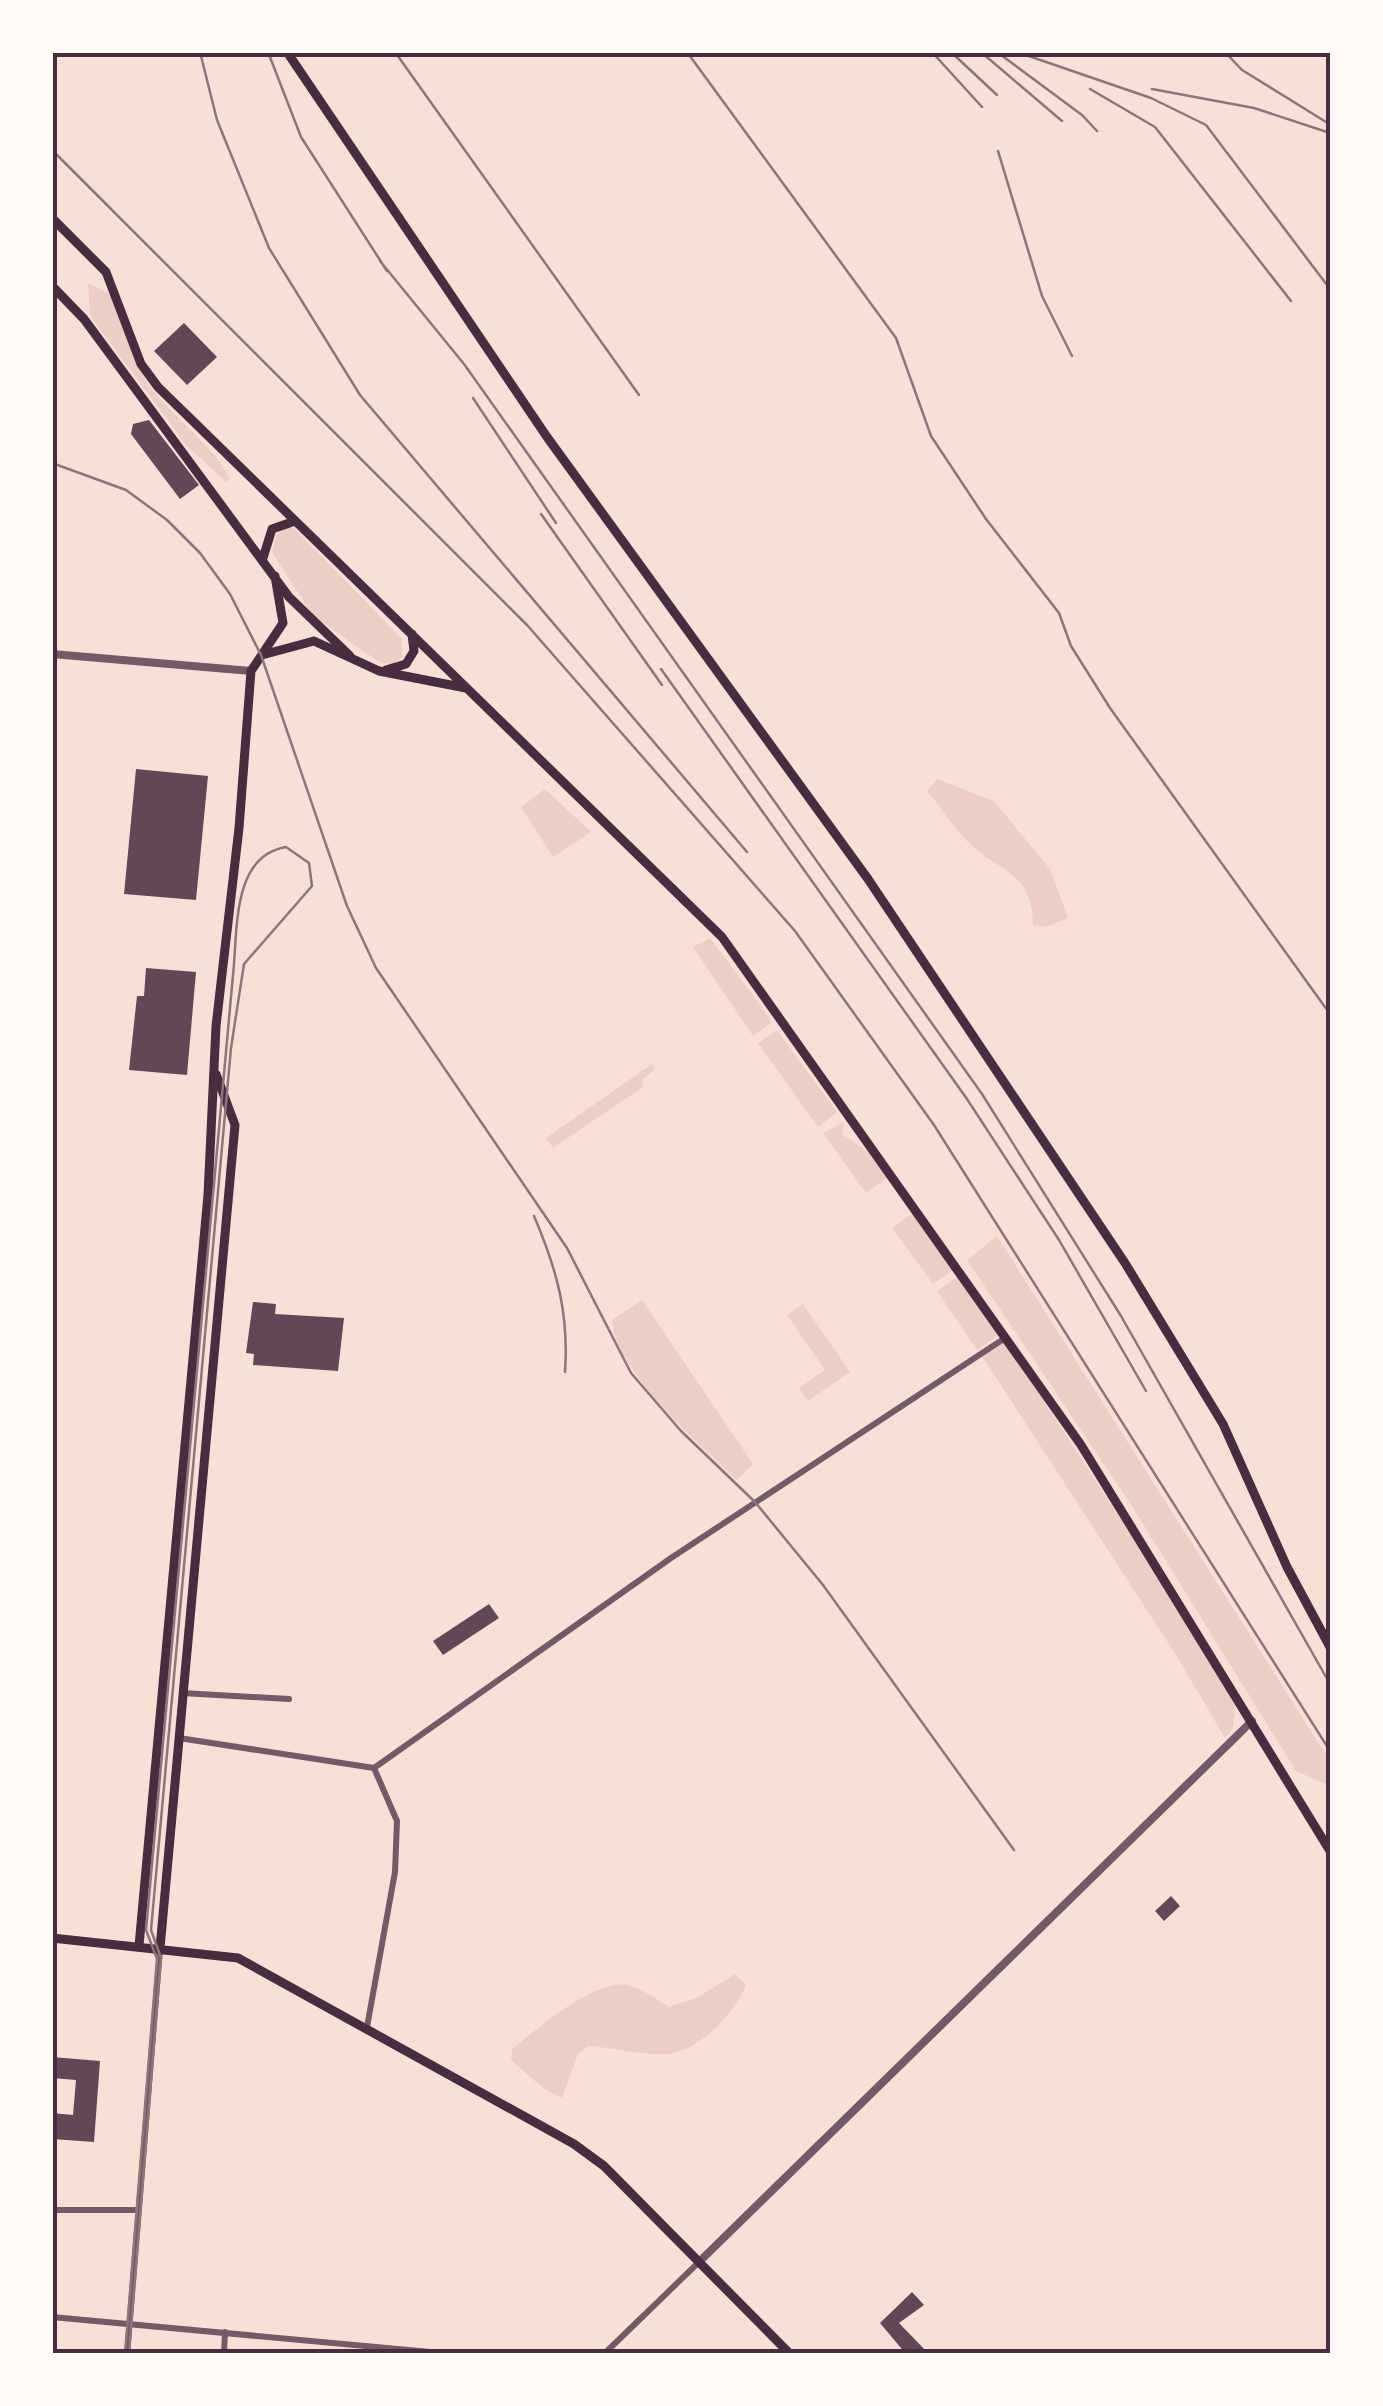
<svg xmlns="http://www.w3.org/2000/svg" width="1383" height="2406" font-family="'Playfair Display',serif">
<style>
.green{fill:#ebcfc5}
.building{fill:#644757}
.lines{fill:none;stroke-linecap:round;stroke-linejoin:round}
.minor{stroke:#755966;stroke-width:6}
.tertiary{stroke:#755966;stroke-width:8}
.secondary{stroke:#4a2c40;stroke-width:9}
.tram{stroke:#8f747c;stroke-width:2.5}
.rail{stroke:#8f747c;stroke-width:2.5}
.neatline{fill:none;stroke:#4a2c40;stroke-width:4}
</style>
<rect width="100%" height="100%" fill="#f7e1d7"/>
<path class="green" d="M 88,283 L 113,296 C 125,328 131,363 153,390 C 180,424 207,439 230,478 L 226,482 L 186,445 L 90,316 Z
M 285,528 L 294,528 L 402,639 L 402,658 L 392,664 L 379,662 L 313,616 L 272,552 L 277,534 Z
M 937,779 L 994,801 L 1050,869 L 1068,918 L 1046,927 L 1033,925 C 1032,870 999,873 967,841 C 952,826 941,807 927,791 Z
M 545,789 L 591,832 L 553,857 L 521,807 Z
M 710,938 L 770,1018 L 771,1023 L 753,1036 L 693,947 Z
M 777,1030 L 837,1112 L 818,1127 L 758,1043 Z
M 652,1064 L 655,1069 L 642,1080 L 643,1087 L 553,1148 L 546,1138 Z
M 844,1122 L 842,1134 L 867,1151 L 887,1178 L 866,1193 L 823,1133 Z
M 913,1213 L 953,1270 L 933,1284 L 892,1228 Z
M 997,1236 L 1330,1761 L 1330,1786 L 1296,1771 L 1132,1506 L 967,1260 Z
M 957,1277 L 1000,1334 L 977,1350 L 937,1291 Z
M 642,1300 L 753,1464 L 737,1480 C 701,1446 615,1371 612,1320 Z
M 803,1304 L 850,1372 L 808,1401 L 799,1388 L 825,1370 L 787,1315 Z
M 1005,1341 L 1196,1635 L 1235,1705 L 1233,1728 L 1225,1738 L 1176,1655 L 982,1356 Z
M 735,1974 L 746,1985 C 734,2013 705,2045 674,2053 C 650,2058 613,2047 588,2046 L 578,2054 L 562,2098 L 544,2089 L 511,2060 L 512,2049 C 536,2030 594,1979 627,1985 C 642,1988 656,1999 669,2007 L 698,1997 Z"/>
<path class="building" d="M 184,323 L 217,357 L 187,385 L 154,351 Z
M 149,420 L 199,485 L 180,499 L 131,434 L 133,424 Z
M 136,769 L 208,776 L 196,900 L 124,894 Z
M 146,968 L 196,972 L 187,1075 L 129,1070 L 137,996 L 144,996 Z
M 253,1302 L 276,1304 L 275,1314 L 344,1318 L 338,1371 L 253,1365 L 254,1354 L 246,1353 Z
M 489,1604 L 499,1618 L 443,1655 L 433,1641 Z
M 1171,1896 L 1180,1906 L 1164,1921 L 1155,1911 Z
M 52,2057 L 100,2061 L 94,2142 L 52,2139 L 52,2113 L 73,2115 L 76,2080 L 52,2078 Z
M 912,2292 L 924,2305 L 899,2323 L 929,2354 L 906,2354 L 880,2323 Z"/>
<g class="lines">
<path class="minor" d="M 182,1693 L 289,1699
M 179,1738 L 374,1768 L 397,1821 L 395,1872 L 367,2027
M 374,1768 L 671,1558 L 1005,1338
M 52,2210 L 139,2210
M 52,2317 L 452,2354
M 127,2354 L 160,1949
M 224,2354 L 225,2332
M 604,2354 L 700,2261"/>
<path class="tertiary" d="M 52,654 L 251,671
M 700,2261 L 1252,1721"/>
<path class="secondary" d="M 287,52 L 547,437 L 868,879 L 1125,1263 L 1223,1424 L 1287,1567 L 1330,1647
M 52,218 L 106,272 L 141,364 L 158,387 L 722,937 L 1081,1445 L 1330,1851
M 52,286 L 84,319 L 289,597 L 350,656
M 263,558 L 272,529 L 295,521
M 262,655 L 314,641 L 379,671 L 466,688
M 386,670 L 406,664 L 414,651 L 412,634
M 52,1938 L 238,1958 L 574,2144 L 604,2166 L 790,2354
M 139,1946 L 208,1195 L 216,1026 L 239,828 L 251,671 L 283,623 L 275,576
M 160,1948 L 235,1125 L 216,1074"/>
<path class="tram" d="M 125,2354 L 157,1959 L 146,1930 L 233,975 C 238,932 231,856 286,847 L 309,863 L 312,886 L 244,964 L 231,1048 L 151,1930 L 161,1958 L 129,2354"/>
<path class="rail" d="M 200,52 L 217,120 L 269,248 L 360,395 L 747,852
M 268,52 L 301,137 L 387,271
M 395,52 L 639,395
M 687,52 L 896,338 L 931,436 L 986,519 L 1059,613 L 1071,646 L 1110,708 L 1330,1014
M 932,52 L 982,107
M 951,52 L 997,95
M 981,52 L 1062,121
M 997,52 L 1082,115 L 1097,131
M 1017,52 L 1151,98 L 1206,125 L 1330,289
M 1225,52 L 1242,70 L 1326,122
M 1090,89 L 1155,127 L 1291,301
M 1152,89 L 1254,108 L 1330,133
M 52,150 L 527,625 L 795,931 L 934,1125 L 1330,1751
M 998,151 L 1042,296 L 1072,356
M 380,261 L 464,364 L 982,1094 L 1121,1316 L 1330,1684
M 473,398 L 556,523
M 52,463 L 126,490 L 167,520 L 200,553 L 230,594 L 261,655 L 347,906 L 376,968 L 567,1248 L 631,1373 L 681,1431 L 755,1502 L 823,1585 L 1014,1850
M 541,514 L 662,685
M 661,669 L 967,1099 L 1059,1240 L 1146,1391
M 534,1216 C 557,1270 569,1313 565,1372"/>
</g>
<rect width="1383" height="2406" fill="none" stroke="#fffaf5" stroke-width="110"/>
<rect x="55" y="55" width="1273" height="2296" class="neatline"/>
</svg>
